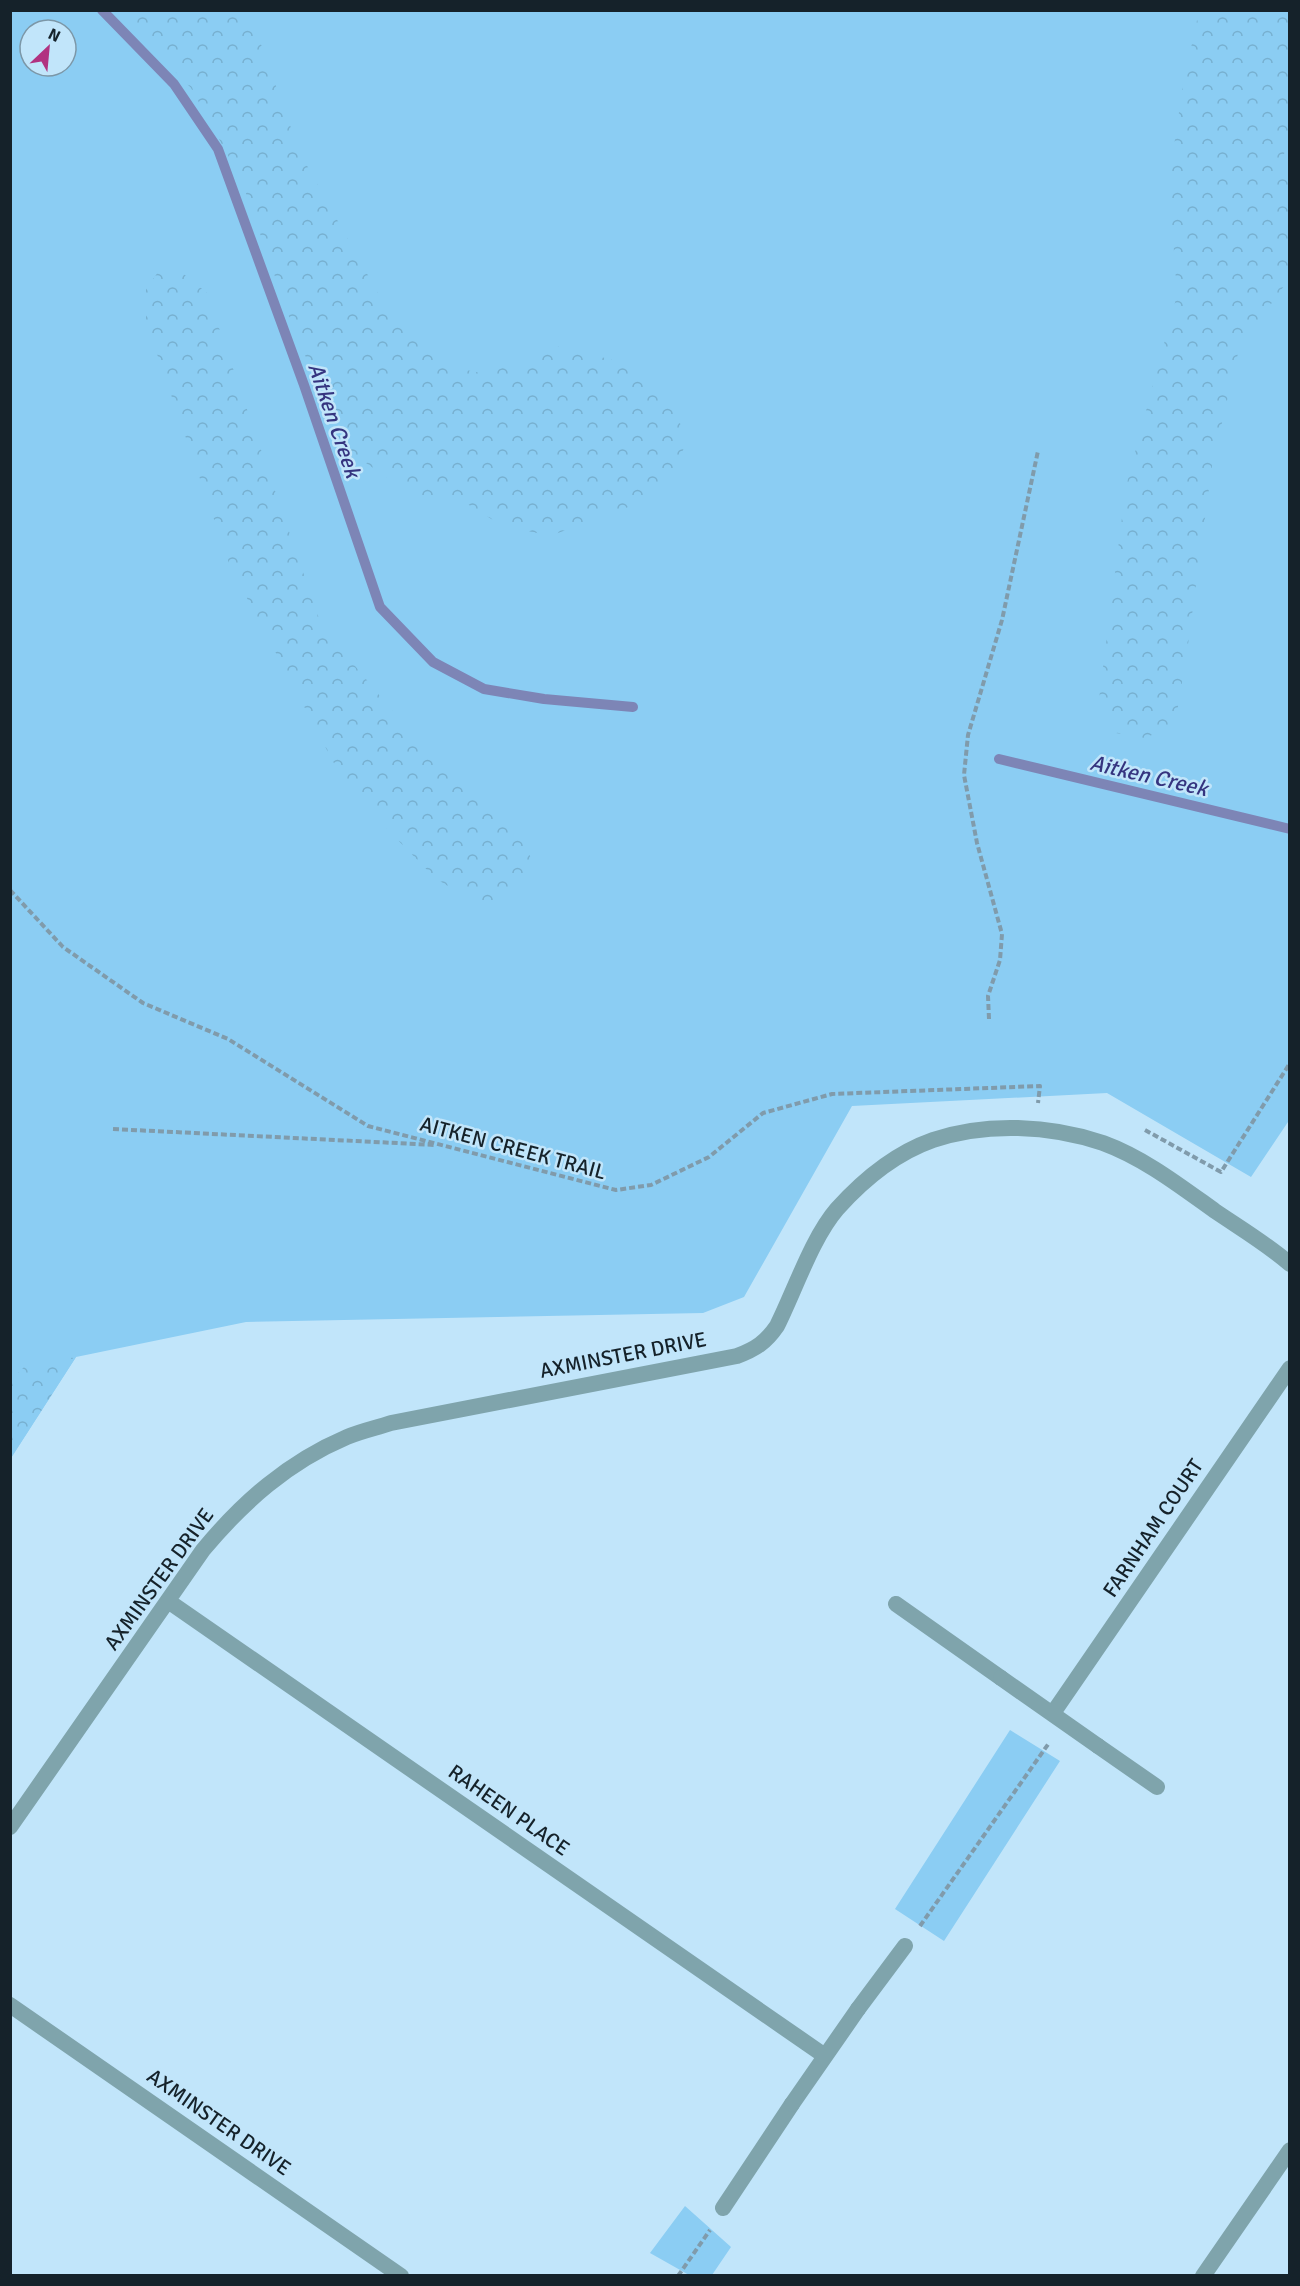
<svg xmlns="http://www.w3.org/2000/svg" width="1300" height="2286" font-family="Signika,sans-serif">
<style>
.green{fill:#8bcdf3;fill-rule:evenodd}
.forest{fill:url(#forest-crowns)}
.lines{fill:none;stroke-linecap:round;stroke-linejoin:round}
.stream{stroke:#7d85b6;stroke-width:10}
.path{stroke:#809bab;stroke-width:4;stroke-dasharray:6 3;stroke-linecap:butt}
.service{stroke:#7fa4ac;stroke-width:16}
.minor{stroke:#7fa4ac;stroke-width:16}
.labels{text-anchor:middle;stroke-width:5;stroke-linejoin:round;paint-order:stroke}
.street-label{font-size:21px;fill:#15222a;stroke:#c1e5fa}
.water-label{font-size:22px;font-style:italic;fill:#35347f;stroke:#c1e5fa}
</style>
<defs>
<pattern id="forest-crowns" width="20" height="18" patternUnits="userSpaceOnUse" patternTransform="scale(1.5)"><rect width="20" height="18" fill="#8bcdf3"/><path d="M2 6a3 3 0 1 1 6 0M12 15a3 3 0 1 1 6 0" fill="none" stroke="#77b0d0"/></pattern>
</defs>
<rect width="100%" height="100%" fill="#c1e5fa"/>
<path class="green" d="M 11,11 L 1289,11 L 1290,1119 L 1251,1177 L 1107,1093 L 852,1106 L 744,1297 L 703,1313 L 246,1322 L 76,1357 L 11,1458 ZM 30,30 L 66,30 L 66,66 L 30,66 Z
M 1010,1730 L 1060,1761 L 944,1941 L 895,1909 Z
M 685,2206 L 731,2247 L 712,2275 L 689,2275 L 650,2253 Z"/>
<path class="forest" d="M 117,11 L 233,11 L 258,36 L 300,153 L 390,315 L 442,365 L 486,374 L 560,346 L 616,361 L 665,390 L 688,441 L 658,496 L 550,536 L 501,525 L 461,500 L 422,502 L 343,447 L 288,314 L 241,179 L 191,88 Z
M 1199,11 L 1289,11 L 1290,136 L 1283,157 L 1289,175 L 1289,279 L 1239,349 L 1212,466 L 1187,652 L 1175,725 L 1145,738 L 1116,733 L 1098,707 L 1126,486 L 1177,295 L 1169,180 L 1183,85 Z
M 161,268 L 180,271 L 207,293 L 324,633 L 337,644 L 413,736 L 474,798 L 527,842 L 532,865 L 517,892 L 483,908 L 435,878 L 347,788 L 230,566 L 146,322 L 146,289 Z
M 76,1357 L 11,1458 L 11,1380 L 24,1367 Z"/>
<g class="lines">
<path class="stream" d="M 102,10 L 174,84 L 218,149 L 304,385 L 380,607 L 433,662 L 484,689 L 544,699 L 633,707
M 999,759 L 1290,829"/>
<path class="path" d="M 10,890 L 63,947 L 143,1003 L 228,1039 L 368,1126 L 616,1190 L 651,1185 L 709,1157 L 763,1113 L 832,1094 L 1040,1086 L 1038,1103
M 989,1019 L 988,996 L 1000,960 L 1002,934 L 977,843 L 964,775 L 968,735 L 1002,620 L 1038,451
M 113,1129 L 436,1145
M 1145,1130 L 1221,1172 L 1290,1063
M 920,1926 L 1049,1743
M 678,2276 L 710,2230"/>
<path class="service" d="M 896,1604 L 1001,1678
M 1098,1746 L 1157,1787
M 858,2009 L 905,1946
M 723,2208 L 792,2104"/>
<path class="minor" d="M 168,1601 L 825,2056
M 1001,1678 L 1098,1746
M 1053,1713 L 1290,1368
M 10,1827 L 203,1550 C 243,1502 288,1462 347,1437 C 361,1431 376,1428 391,1423 L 737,1356 C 756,1349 766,1342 777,1326 C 795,1290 812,1238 837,1209 C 863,1180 896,1153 933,1140 C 986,1122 1050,1125 1103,1143 C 1144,1158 1180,1186 1215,1211 C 1240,1228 1267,1244 1290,1264
M 10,2005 L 401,2276
M 792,2104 L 858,2009
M 1203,2276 L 1290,2150"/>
</g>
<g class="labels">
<g class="street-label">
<text transform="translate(513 1148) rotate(15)" y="7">AITKEN CREEK TRAIL</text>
<text transform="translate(623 1355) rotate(-11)" y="7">AXMINSTER DRIVE</text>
<text transform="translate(1153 1528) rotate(-56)" y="7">FARNHAM COURT</text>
<text transform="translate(159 1579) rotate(-54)" y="7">AXMINSTER DRIVE</text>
<text transform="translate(509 1810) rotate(35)" y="7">RAHEEN PLACE</text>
<text transform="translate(219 2122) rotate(35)" y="7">AXMINSTER DRIVE</text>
</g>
<g class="water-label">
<text transform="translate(335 420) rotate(71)" y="8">Aitken Creek</text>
<text transform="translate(1149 775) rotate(13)" y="8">Aitken Creek</text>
</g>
</g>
<rect width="1300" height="2286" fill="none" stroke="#15222a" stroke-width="24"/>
<g transform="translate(48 48) rotate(26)"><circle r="28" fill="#c1e5fa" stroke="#7c97a7" stroke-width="1.5"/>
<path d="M0-4.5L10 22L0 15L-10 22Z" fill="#b13280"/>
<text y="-9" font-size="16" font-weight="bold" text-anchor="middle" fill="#15222a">N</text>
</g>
</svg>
